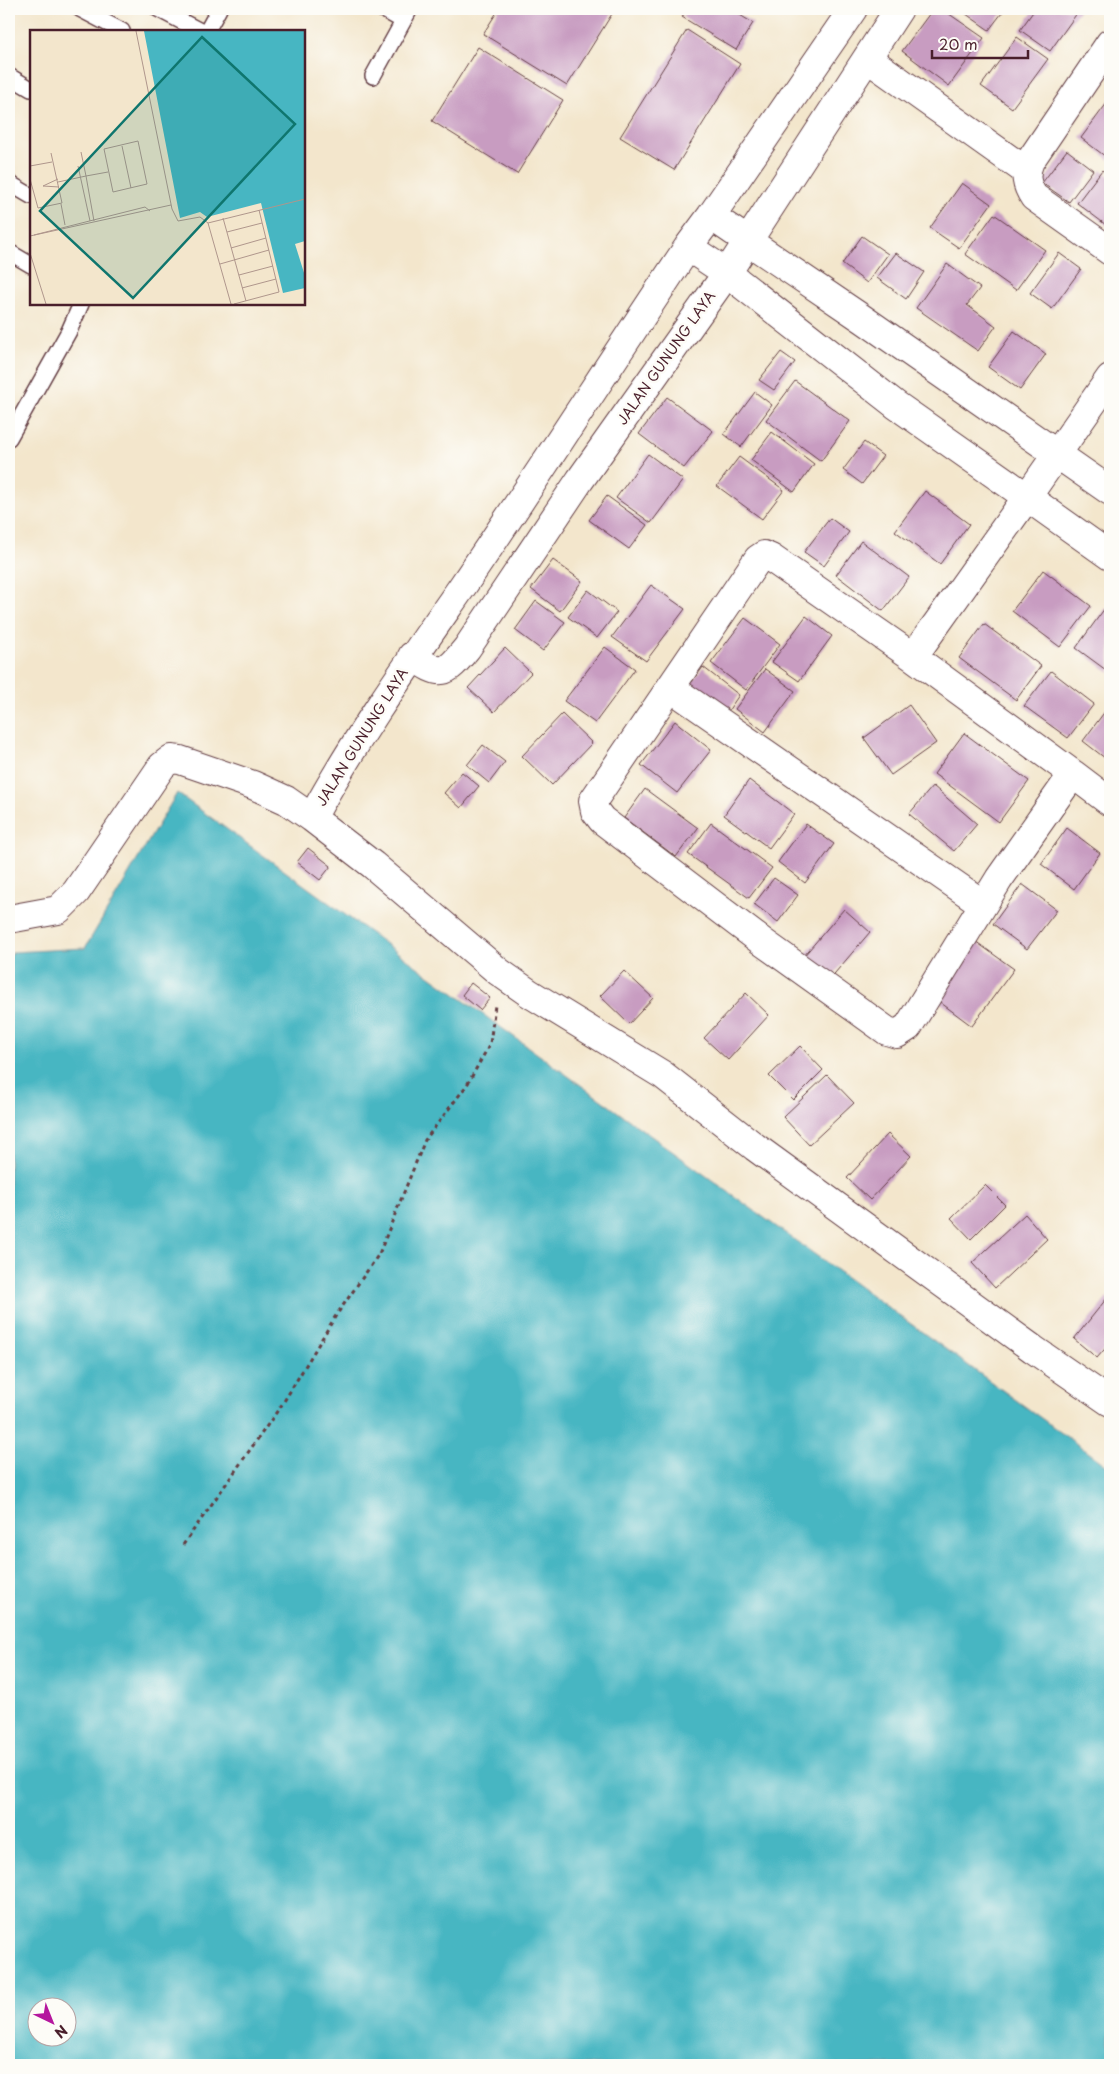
<svg xmlns="http://www.w3.org/2000/svg" width="1119" height="2074" font-family="'Playpen Sans',sans-serif">
<style>
.water{fill:#47b6c2;stroke:#486a76;fill-rule:evenodd}
.building{fill:#c89cc1}
.lines{fill:none;stroke-linecap:round;stroke-linejoin:round}
.service-casing{stroke:#633d43;stroke-width:18}
.minor-casing{stroke:#633d43;stroke-width:30}
.path{stroke:#633d43;stroke-width:3;stroke-dasharray:4 4;stroke-linecap:butt}
.service{stroke:#fff;stroke-width:15}
.minor{stroke:#fff;stroke-width:28}
.labels{text-anchor:middle;stroke-width:5;stroke-linejoin:round;paint-order:stroke}
.street-label{font-size:14px;fill:#4a1f2b;stroke:#fdfcf7}
.inset-road{fill:none;stroke:#af968c;stroke-width:1}
.view{fill:#0f766e;fill-opacity:0.15;stroke:#0f766e;stroke-width:2.5}
.inset-edge{fill:none;stroke:#4a1f2b;stroke-width:2.5}
</style>
<rect width="100%" height="100%" fill="#fdfcf7"/>
<filter id="ink" filterUnits="userSpaceOnUse"><feTurbulence type="fractalNoise" baseFrequency=".02" numOctaves="2"/><feDisplacementMap in="SourceGraphic" scale="10" xChannelSelector="R" yChannelSelector="G"/><feConvolveMatrix kernelMatrix="1 2 1 2 8 2 1 2 1" color-interpolation-filters="sRGB"/></filter>
<filter id="wash" filterUnits="userSpaceOnUse"><feTurbulence type="fractalNoise" baseFrequency=".0096" numOctaves="4" result="noise"/><feDisplacementMap in="SourceGraphic" scale="20" xChannelSelector="R" yChannelSelector="G"/><feGaussianBlur stdDeviation="1.12" result="paint"/><feColorMatrix in="noise" values="0 0 0 0 0 0 0 0 0 0 0 0 0 0 0 0 0 1.4 0 .05"/><feComposite in="paint" operator="in"/></filter>
<g filter="url(#wash)">
<rect width="100%" height="100%" fill="#f3e6cc"/>
<path class="water" d="M 177,793 L 1110,1468 L 1110,2065 L 9,2065 L 9,959 L 13,952 L 85,948 ZM 38,2006 L 68,2006 L 68,2036 L 38,2036 Z"/>
<g id="blocks">
<path class="building" d="M 499,9 L 615,9 L 567,86 L 483,34 Z
M 687,9 L 730,9 L 753,23 L 736,50 L 682,17 Z
M 933,9 L 942,9 L 984,38 L 949,86 L 902,51 Z
M 959,9 L 1005,9 L 989,30 Z
M 1035,9 L 1080,9 L 1050,51 L 1020,30 Z
M 687,30 L 740,64 L 674,170 L 620,137 Z
M 1017,37 L 1048,59 L 1012,108 L 981,86 Z
M 478,47 L 563,100 L 517,174 L 432,121 Z
M 1110,99 L 1110,160 L 1081,138 Z
M 1067,150 L 1093,170 L 1069,202 L 1042,183 Z
M 1102,170 L 1110,177 L 1110,228 L 1077,203 Z
M 962,183 L 991,204 L 959,248 L 930,228 Z
M 994,214 L 1045,250 L 1016,290 L 965,254 Z
M 862,236 L 888,254 L 867,283 L 842,264 Z
M 896,253 L 924,272 L 906,299 L 877,278 Z
M 1059,253 L 1081,269 L 1052,309 L 1030,293 Z
M 947,264 L 980,288 L 967,305 L 996,326 L 978,351 L 916,308 Z
M 1014,331 L 1046,354 L 1020,390 L 988,367 Z
M 781,352 L 795,362 L 774,390 L 759,380 Z
M 795,381 L 850,421 L 821,461 L 766,420 Z
M 755,392 L 772,405 L 741,447 L 724,434 Z
M 667,397 L 713,431 L 684,468 L 639,434 Z
M 772,432 L 814,464 L 794,492 L 751,460 Z
M 864,442 L 883,456 L 862,484 L 843,470 Z
M 648,454 L 683,480 L 651,523 L 616,498 Z
M 739,457 L 784,490 L 762,519 L 717,486 Z
M 925,491 L 969,524 L 940,564 L 895,531 Z
M 607,496 L 647,525 L 629,549 L 589,520 Z
M 830,518 L 849,532 L 824,566 L 804,552 Z
M 861,541 L 909,577 L 883,611 L 836,575 Z
M 553,560 L 582,581 L 560,611 L 531,589 Z
M 1043,570 L 1091,606 L 1060,647 L 1012,611 Z
M 651,585 L 685,609 L 646,661 L 612,637 Z
M 588,590 L 617,612 L 597,638 L 568,617 Z
M 536,601 L 565,622 L 543,651 L 515,630 Z
M 1105,608 L 1110,612 L 1110,673 L 1076,648 Z
M 806,616 L 832,636 L 799,681 L 772,662 Z
M 745,618 L 780,644 L 746,690 L 711,663 Z
M 984,624 L 1041,666 L 1016,700 L 959,658 Z
M 605,647 L 635,669 L 595,723 L 564,701 Z
M 505,648 L 531,673 L 494,712 L 468,688 Z
M 703,667 L 739,695 L 726,714 L 689,686 Z
M 765,669 L 795,691 L 765,732 L 735,709 Z
M 1051,671 L 1094,704 L 1068,738 L 1024,706 Z
M 909,705 L 936,743 L 891,775 L 864,738 Z
M 1106,710 L 1110,713 L 1110,762 L 1083,741 Z
M 562,714 L 592,743 L 552,785 L 522,756 Z
M 675,721 L 711,750 L 677,793 L 641,765 Z
M 964,733 L 1029,781 L 999,822 L 934,774 Z
M 483,745 L 505,762 L 489,783 L 467,765 Z
M 462,772 L 479,786 L 461,808 L 444,793 Z
M 749,780 L 794,814 L 769,848 L 724,815 Z
M 933,786 L 977,824 L 954,851 L 909,814 Z
M 645,789 L 698,828 L 676,857 L 624,818 Z
M 711,823 L 772,868 L 749,898 L 688,854 Z
M 806,824 L 834,844 L 805,883 L 778,862 Z
M 1067,828 L 1100,853 L 1074,889 L 1041,864 Z
M 308,848 L 331,866 L 320,880 L 297,862 Z
M 774,878 L 798,895 L 778,922 L 754,904 Z
M 1022,884 L 1057,910 L 1027,949 L 993,924 Z
M 844,909 L 870,932 L 829,980 L 803,957 Z
M 975,941 L 1014,969 L 972,1026 L 933,997 Z
M 624,971 L 653,998 L 629,1024 L 600,996 Z
M 471,983 L 490,998 L 480,1010 L 462,995 Z
M 746,993 L 769,1015 L 728,1060 L 704,1038 Z
M 800,1046 L 823,1070 L 793,1100 L 769,1076 Z
M 827,1075 L 854,1103 L 809,1145 L 783,1117 Z
M 888,1134 L 911,1156 L 870,1200 L 847,1178 Z
M 985,1185 L 1005,1205 L 971,1239 L 951,1218 Z
M 1025,1214 L 1047,1239 L 995,1288 L 972,1263 Z
M 1107,1298 L 1110,1301 L 1110,1343 L 1097,1358 L 1074,1339 Z"/>
</g>
</g>
<g filter="url(#ink)">
<use href="#blocks" fill-opacity="0" stroke="#633d43" stroke-width="1"/>
<g class="lines">
<g class="service-casing">
<path id="service" d="M 80,9 L 122,31
M 158,9 L 200,31
M 382,9 L 403,21
M 207,31 L 219,9
M 9,76 L 31,89
M 373,76 L 410,9
M 9,183 L 31,196
M 9,252 L 31,265
M 9,438 L 69,331 L 81,304"/>
</g>
<g class="minor-casing">
<path id="minor" d="M 1110,43 L 1030,161 C 1024,175 1026,185 1034,197 L 1110,251
M 867,58 L 1026,171
M 711,216 L 863,319 L 1110,491
M 688,247 L 727,273 L 896,405 L 1027,497 L 1110,378
M 764,555 L 771,558 L 913,657 L 1073,774 L 999,879 L 908,1027 L 897,1034 L 887,1031 L 764,943 L 602,820 L 595,811 L 593,801 L 758,559 Z
M 412,656 C 442,677 445,675 467,648 L 580,480 L 727,273 L 899,9
M 913,657 L 1027,497 L 1110,556
M 671,688 L 983,904
M 1073,774 L 1110,802
M 312,818 C 356,737 409,663 462,587 C 539,475 612,360 688,247 L 711,216 L 853,9
M 9,919 L 58,910 L 76,892 L 162,766 L 171,759 L 180,760 L 253,785 L 286,800 L 312,818 L 373,865 L 499,972 L 529,993 L 663,1075 L 755,1147 L 1033,1349 L 1110,1402"/>
</g>
<path class="path" d="M 183,1545 L 283,1403 L 335,1317 L 379,1254 L 425,1140 L 467,1085 L 490,1044 L 495,1005"/>
<use href="#service" class="service"/>
<use href="#minor" class="minor"/>
</g>
</g>
<g class="labels">
<g class="street-label">
<text transform="translate(666 358) rotate(-55)" y="5">JALAN GUNUNG LAYA</text>
<text transform="translate(362 737) rotate(-58)" y="5">JALAN GUNUNG LAYA</text>
</g>
</g>
<g transform="translate(30 30)">
<rect width="275" height="275" fill="#f3e6cc"/>
<path d="M 114,1 L 275,1 L 275,211 L 265,214 L 275,246 L 275,258 L 253,263 L 231,173 L 177,187 L 170,182 L 150,188 Z" fill="#47b6c2"/>
<path class="inset-road" d="M 106,1 L 142,179 L 148,191 L 170,187 L 178,193 L 275,169M 108,111 L 117,154 L 83,162 L 74,119 ZM 92,116 L 101,158M 51,122 L 56,146 L 78,142M 0,136 L 22,132M 48,136 L 60,191M 0,149 L 8,178 L 32,173 L 21,123M 28,149 L 13,156 L 29,157M 28,152 L 56,146 L 64,191M 31,174 L 35,195M 193,188 L 216,271M 178,193 L 201,274M 197,202 L 232,193M 4,205 L 115,177 L 120,181M 0,206 L 141,175M 201,218 L 236,208M 0,223 L 16,274M 190,234 L 239,220M 209,245 L 243,236M 212,258 L 246,249M 204,274 L 249,262 L 229,180"/>
<path class="view" d="M 172,7 L 265,94 L 103,268 L 10,181 Z"/>
<rect width="275" height="275" class="inset-edge"/>
</g>
<rect width="1119" height="2074" fill="none" stroke="#fdfcf7" stroke-width="30"/>
<g transform="translate(52 2022) rotate(137)"><circle r="24" fill="#fdfcf7" stroke="#b5a4a5"/>
<path d="M0-4L9 19L0 12L-9 19Z" fill="#b5179e"/>
<text y="-8" font-size="14" font-weight="bold" text-anchor="middle" fill="#4a1f2b">N</text>
</g>
<path d="M932 50v8h96v-8" fill="none" stroke="#4a1f2b" stroke-width="2.5"/>
<text x="939" y="50" font-size="15" fill="#4a1f2b" stroke="#fdfcf7" stroke-width="4" paint-order="stroke">20 m</text>
</svg>
